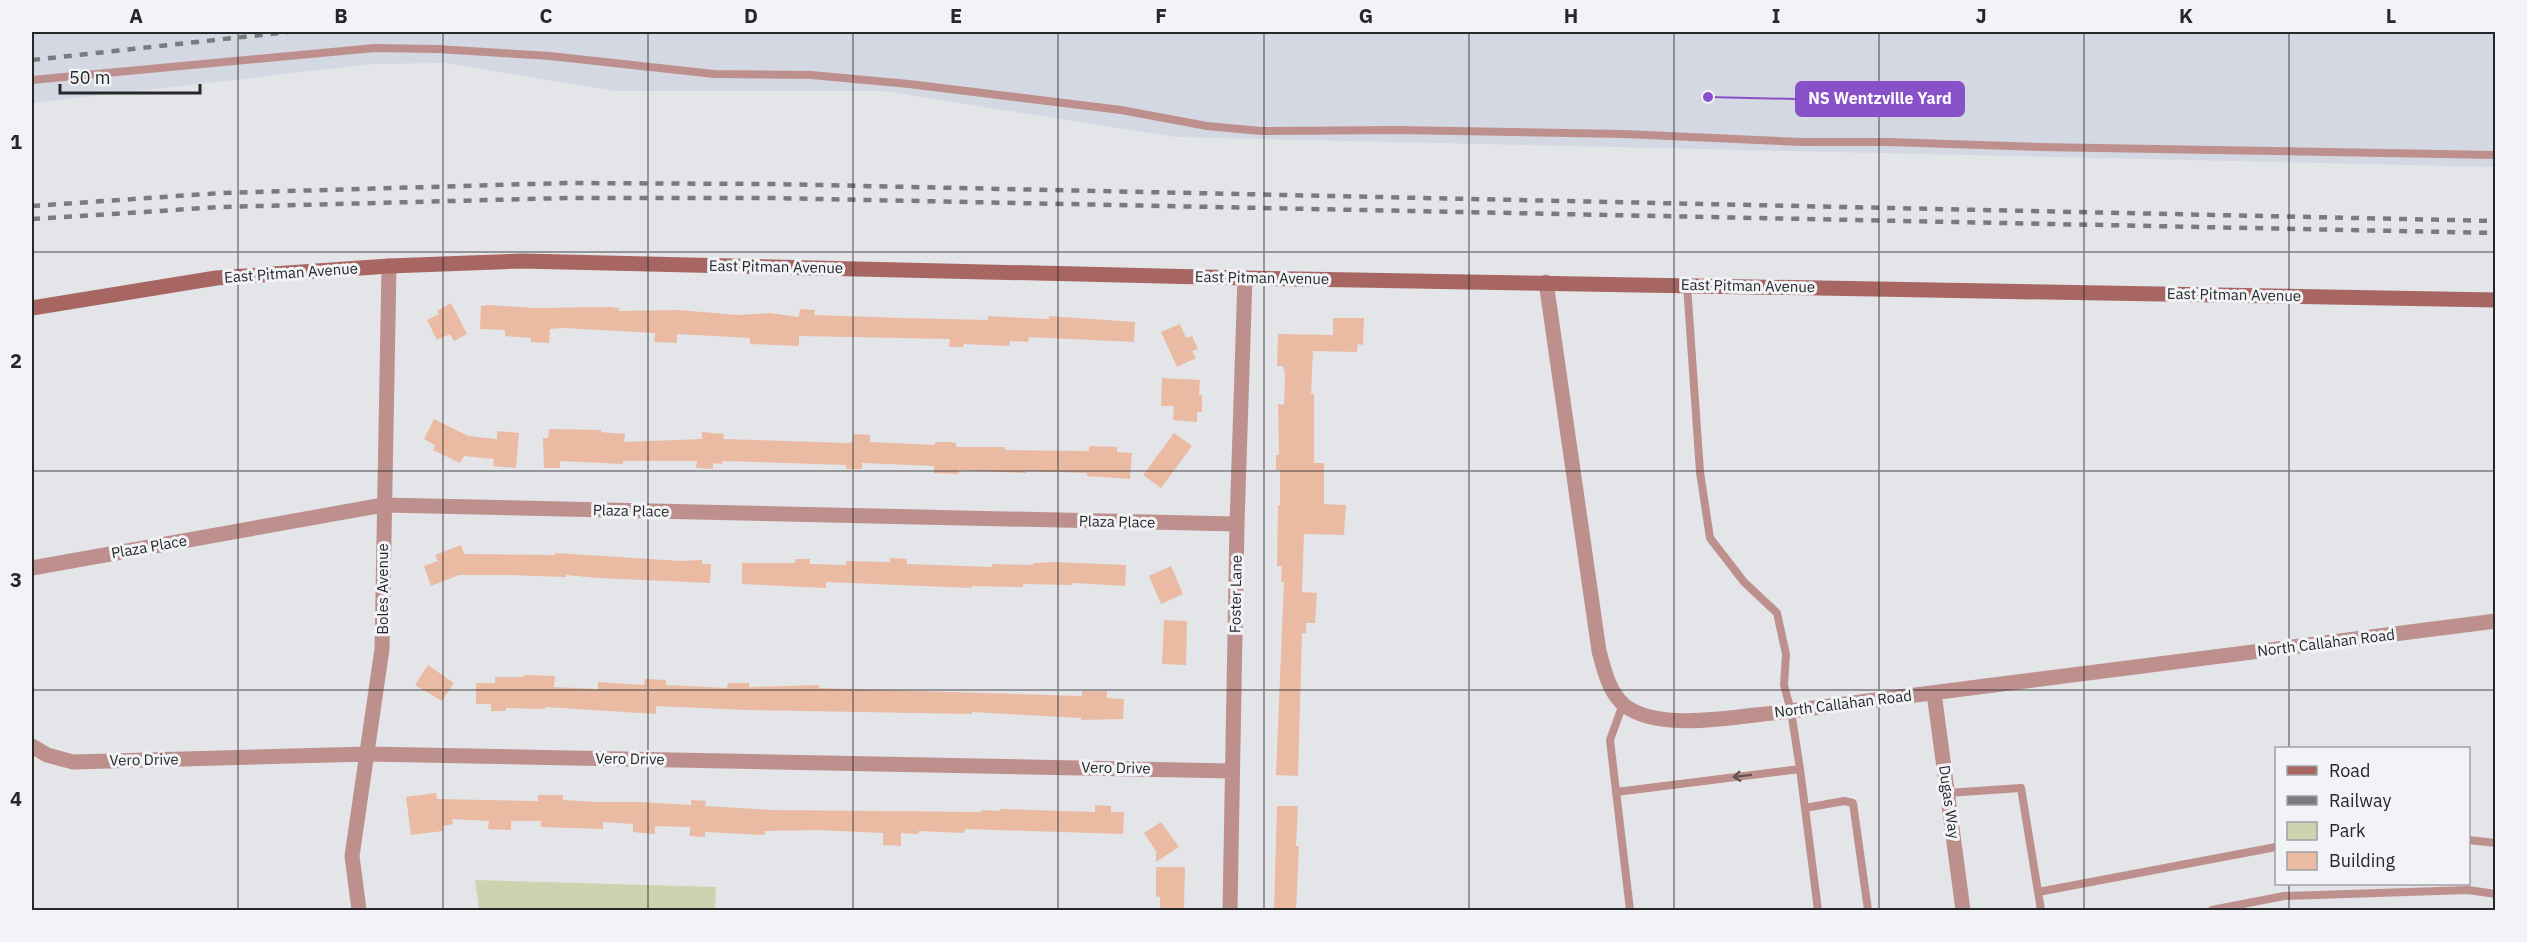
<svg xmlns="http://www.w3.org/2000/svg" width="2527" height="942" font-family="'IBM Plex Sans',sans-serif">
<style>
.built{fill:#d4d8e3}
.green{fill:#cdd3ae}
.building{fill:#eabaa3}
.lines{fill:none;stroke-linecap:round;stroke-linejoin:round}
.lane{stroke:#be908d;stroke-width:8}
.street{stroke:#be908d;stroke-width:15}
.secondary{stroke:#a76662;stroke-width:15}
.rail{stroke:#7a7b7e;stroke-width:4.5;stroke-dasharray:8 8;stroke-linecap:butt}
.oneway{stroke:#635150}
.grid{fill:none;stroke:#262728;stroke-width:1.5;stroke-opacity:0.55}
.labels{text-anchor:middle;stroke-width:6;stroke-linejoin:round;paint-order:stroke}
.street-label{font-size:15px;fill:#262728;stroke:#f1f3f6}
.leader{fill:none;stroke:#8951c8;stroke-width:2}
.callout-dot{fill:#8951c8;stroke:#f1f3f6;stroke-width:2}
.callout{fill:#8951c8;stroke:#8951c8;stroke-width:2}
.callout-label{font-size:16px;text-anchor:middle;font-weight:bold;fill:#fff}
.neatline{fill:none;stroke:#262728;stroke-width:2}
.grid-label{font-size:20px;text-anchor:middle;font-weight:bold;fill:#262728}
</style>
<rect width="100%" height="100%" fill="#e4e5e9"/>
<path class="built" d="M 32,32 L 2495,32 L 2495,167 L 1176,137 L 883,91 L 615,91 L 445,63 L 373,64 L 32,103 Z"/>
<path class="green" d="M 475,880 L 716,887 L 715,910 L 479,910 Z"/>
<path class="building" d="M 451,303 L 467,334 L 454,341 L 450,334 L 437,340 L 427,320 L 439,314 L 437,311 Z
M 489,305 L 533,308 L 609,307 L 619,308 L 619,311 L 678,310 L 738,315 L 770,313 L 799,317 L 800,309 L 815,310 L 814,315 L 902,318 L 988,320 L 988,316 L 1049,319 L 1049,316 L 1135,322 L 1134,342 L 1029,337 L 1028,342 L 1010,341 L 1009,346 L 964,344 L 963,347 L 949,347 L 950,339 L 799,336 L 799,346 L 750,344 L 750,338 L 677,334 L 677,343 L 654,342 L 655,333 L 563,328 L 550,329 L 549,343 L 531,342 L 531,338 L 505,336 L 505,330 L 480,329 L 481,306 Z
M 1333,318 L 1364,318 L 1363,345 L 1358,344 L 1357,352 L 1313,351 L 1311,394 L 1314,394 L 1314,463 L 1324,463 L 1324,504 L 1346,505 L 1344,535 L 1304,534 L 1302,592 L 1317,593 L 1315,623 L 1306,623 L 1306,633 L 1302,633 L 1298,776 L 1276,775 L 1284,582 L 1281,582 L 1282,566 L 1277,566 L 1278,505 L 1280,505 L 1280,470 L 1276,470 L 1276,455 L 1279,455 L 1278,404 L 1284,405 L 1285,375 L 1283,366 L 1277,366 L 1278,334 L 1333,335 Z
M 1180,324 L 1186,338 L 1192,336 L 1198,349 L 1192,351 L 1196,358 L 1177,367 L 1161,332 Z
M 1162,378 L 1200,380 L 1199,395 L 1202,395 L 1202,412 L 1197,412 L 1197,422 L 1173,420 L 1174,406 L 1161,406 Z
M 434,419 L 468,436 L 497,439 L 497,431 L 519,433 L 516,468 L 493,466 L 494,459 L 464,456 L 460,463 L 433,450 L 435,445 L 424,439 Z
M 549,429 L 601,430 L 601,432 L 625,434 L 624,442 L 702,439 L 702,432 L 724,434 L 723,439 L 847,443 L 853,442 L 853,434 L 870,435 L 870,442 L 935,445 L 935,442 L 950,442 L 956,443 L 956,447 L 1005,447 L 1005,450 L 1089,451 L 1089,446 L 1117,447 L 1117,452 L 1132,453 L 1130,479 L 1087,476 L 1087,473 L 1026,471 L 1026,473 L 959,470 L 959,474 L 934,473 L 934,466 L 862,463 L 862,469 L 846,469 L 846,465 L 723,461 L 722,464 L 713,463 L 713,469 L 696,468 L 697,461 L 623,461 L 623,464 L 560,461 L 560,468 L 544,468 L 543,438 L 548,438 Z
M 1174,433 L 1192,446 L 1161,488 L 1143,475 Z
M 461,545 L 464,554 L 555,555 L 555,553 L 681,561 L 702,560 L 702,564 L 711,564 L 710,583 L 599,578 L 566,575 L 566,577 L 507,575 L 459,575 L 431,586 L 424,566 L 438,561 L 435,555 Z
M 890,558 L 907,559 L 907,564 L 992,567 L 992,564 L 1033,565 L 1033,563 L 1054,562 L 1126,565 L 1125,586 L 1073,583 L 1072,585 L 1023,584 L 1023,587 L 972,586 L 972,588 L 826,582 L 826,588 L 742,584 L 742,563 L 795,563 L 795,559 L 810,559 L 810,564 L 846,565 L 846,561 L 890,562 Z
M 1171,566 L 1183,594 L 1161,604 L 1149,576 Z
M 1164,620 L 1187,621 L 1186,665 L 1162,664 Z
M 428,665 L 454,683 L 442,701 L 415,685 Z
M 524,675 L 555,676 L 554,687 L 598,689 L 598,682 L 644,685 L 645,679 L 666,680 L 666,685 L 727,688 L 728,683 L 749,683 L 749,687 L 819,685 L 819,688 L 1082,696 L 1082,691 L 1107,691 L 1107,698 L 1124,699 L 1123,719 L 1081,720 L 1081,718 L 972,712 L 972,714 L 747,710 L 656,706 L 656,714 L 545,707 L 545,709 L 506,708 L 506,711 L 491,711 L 491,704 L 476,704 L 476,683 L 495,683 L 495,677 L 523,677 Z
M 436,793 L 437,799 L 538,801 L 538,795 L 563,795 L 563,800 L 594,802 L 639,802 L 691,805 L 691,800 L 706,801 L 705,806 L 772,810 L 981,812 L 981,810 L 1000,811 L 1000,809 L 1095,812 L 1095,805 L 1111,806 L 1111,812 L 1124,812 L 1123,834 L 965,829 L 964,833 L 919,831 L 918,834 L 901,833 L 901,846 L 883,845 L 883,833 L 817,830 L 765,831 L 765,835 L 705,832 L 705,837 L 690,836 L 690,827 L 655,826 L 655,834 L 633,832 L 633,824 L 603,822 L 603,829 L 541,827 L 541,821 L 511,821 L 511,830 L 488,829 L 489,821 L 452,819 L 453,824 L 442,826 L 443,831 L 411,835 L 406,797 Z
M 1277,806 L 1298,806 L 1296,846 L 1299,846 L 1296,910 L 1274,910 Z
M 1161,822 L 1179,847 L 1156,862 L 1156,851 L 1144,833 Z
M 1156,867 L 1185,867 L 1184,910 L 1160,910 L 1160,897 L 1156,896 Z"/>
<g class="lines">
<path class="lane" d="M 32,80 L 375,48 L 437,49 L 550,56 L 714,74 L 811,75 L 909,84 L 1121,110 L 1207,126 L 1261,131 L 1397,130 L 1624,134 L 1803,142 L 1888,142 L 2039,147 L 2496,155
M 1687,285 L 1700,472 L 1710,538 L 1744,582 L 1777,613 L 1786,654 L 1784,685 L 1791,711 L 1800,769 L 1818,910
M 1623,704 L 1610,740 L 1630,910
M 1616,792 L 1800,769
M 1947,793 L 2021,788 L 2041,910
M 1805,808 L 1844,801 L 1853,803 L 1868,910
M 2468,840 L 2496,843
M 2038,892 L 2276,847
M 2212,910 L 2284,896 L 2468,890 L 2496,894"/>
<path class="street" d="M 1546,282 L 1599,651 C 1604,670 1609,692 1624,705 C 1659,733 1738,716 1782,712 L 2496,621
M 32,568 L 383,505 L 1237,524
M 1934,693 L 1963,910
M 32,746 L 47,755 L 73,762 L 368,754 L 1232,771
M 359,910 L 352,856 L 382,649 L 389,266
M 1230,910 L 1237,524 L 1245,278"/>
<path class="secondary" d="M 32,308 L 216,278 L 389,266 L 522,261 L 1245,278 L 2496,300"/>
<path class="rail" d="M 32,60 L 288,32
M 32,206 L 221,193 L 566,183 L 772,184 L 2496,221
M 32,219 L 221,207 L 567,198 L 770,198 L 2496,233"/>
</g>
<defs><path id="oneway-shaft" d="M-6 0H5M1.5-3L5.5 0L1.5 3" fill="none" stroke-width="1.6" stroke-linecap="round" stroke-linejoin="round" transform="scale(1.5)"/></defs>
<use class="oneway" href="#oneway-shaft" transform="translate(1742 776) rotate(173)"/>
<path class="grid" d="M 238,32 L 238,910M 443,32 L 443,910M 648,32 L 648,910M 853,32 L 853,910M 1058,32 L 1058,910M 1264,32 L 1264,910M 1469,32 L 1469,910M 1674,32 L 1674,910M 1879,32 L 1879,910M 2084,32 L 2084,910M 2289,32 L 2289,748M 32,252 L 2496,252M 32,471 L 2496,471M 32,690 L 2496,690M 2289,884 L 2289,910"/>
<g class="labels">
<g class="street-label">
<text transform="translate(776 267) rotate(1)" y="5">East Pitman Avenue</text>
<text transform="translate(291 273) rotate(-4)" y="5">East Pitman Avenue</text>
<text transform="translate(1262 278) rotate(1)" y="5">East Pitman Avenue</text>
<text transform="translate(1748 286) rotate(1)" y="5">East Pitman Avenue</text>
<text transform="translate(2234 295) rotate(1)" y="5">East Pitman Avenue</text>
<text transform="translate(631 511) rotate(1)" y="5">Plaza Place</text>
<text transform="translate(1117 522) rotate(1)" y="5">Plaza Place</text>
<text transform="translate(149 547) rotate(-10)" y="5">Plaza Place</text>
<text transform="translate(383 589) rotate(-90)" y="5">Boles Avenue</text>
<text transform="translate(1236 594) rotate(-89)" y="5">Foster Lane</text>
<text transform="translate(2326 643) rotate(-7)" y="5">North Callahan Road</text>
<text transform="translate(1843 704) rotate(-7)" y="5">North Callahan Road</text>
<text transform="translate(630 759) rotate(1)" y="5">Vero Drive</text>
<text transform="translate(144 760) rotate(-1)" y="5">Vero Drive</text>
<text transform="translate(1116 768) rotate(1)" y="5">Vero Drive</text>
<text transform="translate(1949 802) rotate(82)" y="5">Dugas Way</text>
</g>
</g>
<path class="leader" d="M1708 97L1796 99"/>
<circle class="callout-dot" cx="1708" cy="97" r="6"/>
<rect class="callout" x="1796" y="82" width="168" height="34" rx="6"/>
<g class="callout-label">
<text x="1880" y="104">NS Wentzville Yard</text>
</g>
<rect width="2527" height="942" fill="none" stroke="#f1f3f6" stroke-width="66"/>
<rect x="2275" y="747" width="195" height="138" fill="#f1f3f6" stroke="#a0a1a4" stroke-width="1.5"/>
<rect x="2287" y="766" width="30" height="9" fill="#a76662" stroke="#a0a1a4" stroke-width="1.5"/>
<text x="2329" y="777" font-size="18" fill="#262728">Road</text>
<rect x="2287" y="796" width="30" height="9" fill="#7a7b7e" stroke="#a0a1a4" stroke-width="1.5"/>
<text x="2329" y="807" font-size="18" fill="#262728">Railway</text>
<rect x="2287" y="822" width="30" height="18" fill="#cdd3ae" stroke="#a0a1a4" stroke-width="1.5"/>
<text x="2329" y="837" font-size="18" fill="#262728">Park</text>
<rect x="2287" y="852" width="30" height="18" fill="#eabaa3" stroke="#a0a1a4" stroke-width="1.5"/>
<text x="2329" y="867" font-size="18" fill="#262728">Building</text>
<path d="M60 84v9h140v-9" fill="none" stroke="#262728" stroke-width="3"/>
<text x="69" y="84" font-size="18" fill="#262728" stroke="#f1f3f6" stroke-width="4.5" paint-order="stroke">50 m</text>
<rect x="33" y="33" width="2461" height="876" class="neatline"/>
<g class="grid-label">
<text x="136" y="23">A</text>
<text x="341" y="23">B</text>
<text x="546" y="23">C</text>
<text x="751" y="23">D</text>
<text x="956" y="23">E</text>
<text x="1161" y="23">F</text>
<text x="1366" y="23">G</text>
<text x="1571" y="23">H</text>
<text x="1776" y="23">I</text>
<text x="1981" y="23">J</text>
<text x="2186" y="23">K</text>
<text x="2391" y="23">L</text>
<text x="16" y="149">1</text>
<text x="16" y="368">2</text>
<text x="16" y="587">3</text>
<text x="16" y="806">4</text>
</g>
</svg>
